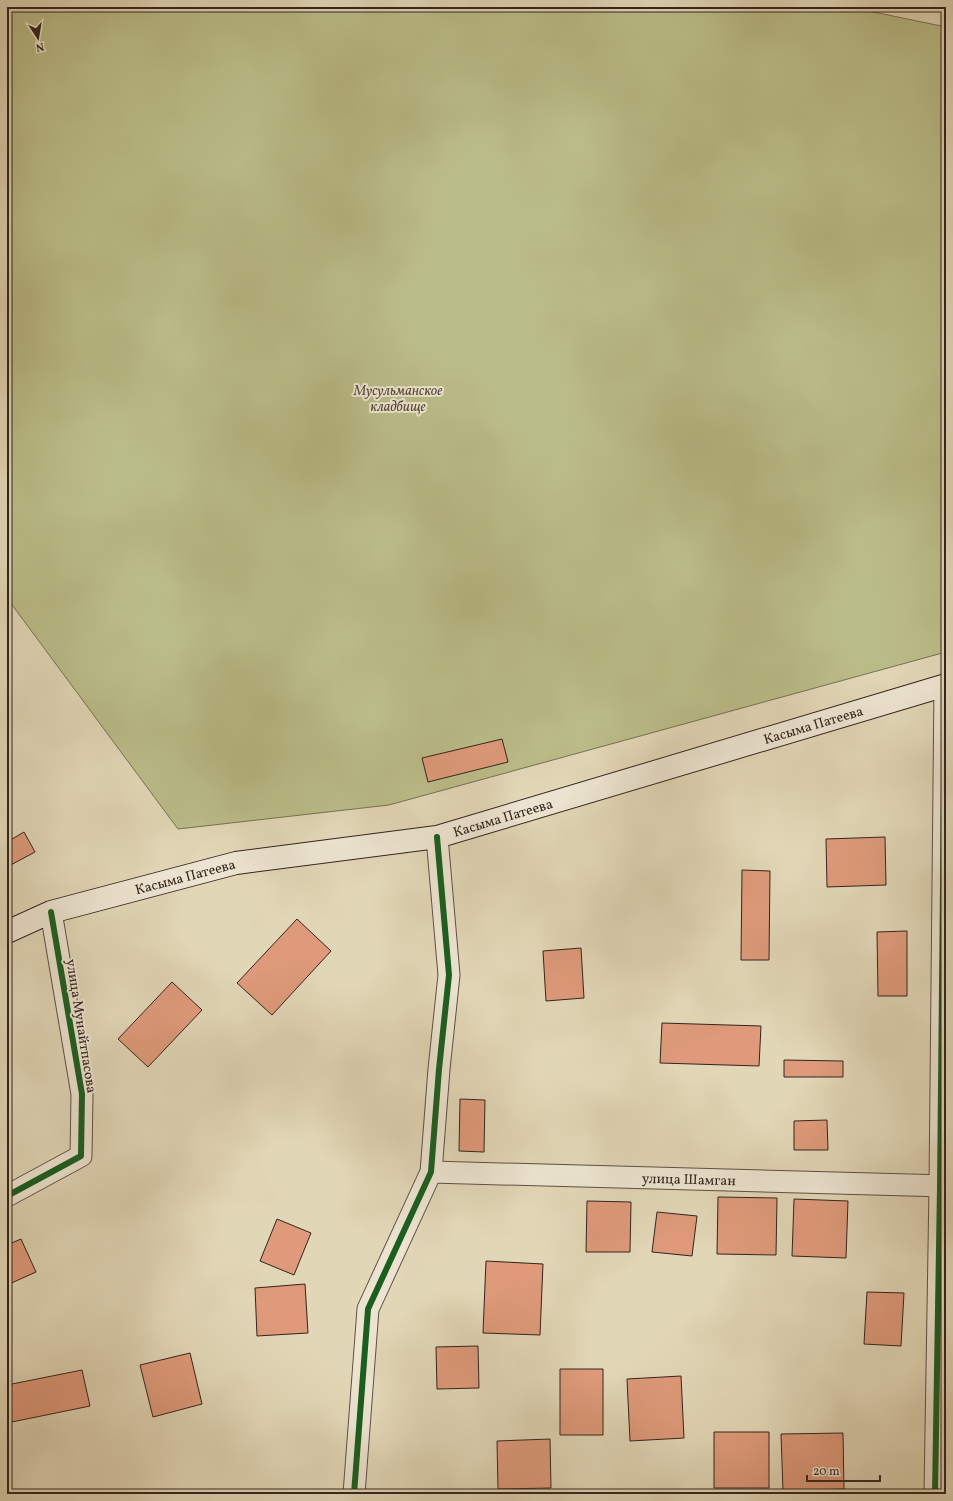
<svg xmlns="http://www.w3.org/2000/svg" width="953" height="1501" font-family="Vollkorn,serif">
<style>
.green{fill:#babc88;stroke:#767053}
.building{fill:#de9a7a;stroke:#33241e}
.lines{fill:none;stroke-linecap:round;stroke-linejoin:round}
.street-casing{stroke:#5e5044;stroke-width:23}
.secondary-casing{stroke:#33241e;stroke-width:24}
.street{stroke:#ece4d0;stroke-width:21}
.secondary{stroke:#ece4d0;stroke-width:22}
.cycleway-casing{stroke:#ece4d0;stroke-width:8}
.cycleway{stroke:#1b5e20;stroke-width:6}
.labels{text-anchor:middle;stroke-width:4;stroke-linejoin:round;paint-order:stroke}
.park-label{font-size:14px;font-style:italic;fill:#554a38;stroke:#ece4d0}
.street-label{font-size:14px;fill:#33241e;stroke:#ece4d0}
</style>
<rect width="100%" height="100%" fill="#e1d6b6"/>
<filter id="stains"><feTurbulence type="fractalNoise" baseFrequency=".005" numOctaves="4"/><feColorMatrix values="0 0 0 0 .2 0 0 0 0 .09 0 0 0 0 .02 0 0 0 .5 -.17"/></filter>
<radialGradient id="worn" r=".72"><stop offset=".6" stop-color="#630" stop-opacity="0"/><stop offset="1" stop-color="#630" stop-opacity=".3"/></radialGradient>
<path class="green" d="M 16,7 L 849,7 L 946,27 L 946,652 L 389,805 L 178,829 L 7,598 L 7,12 Z"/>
<path class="building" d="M 502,739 L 508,762 L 428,782 L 422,758 Z
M 24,832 L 35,852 L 7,867 L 7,842 Z
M 885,837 L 886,885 L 827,887 L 826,839 Z
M 742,870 L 770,871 L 769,960 L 741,960 Z
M 297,919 L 331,951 L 272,1015 L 237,983 Z
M 907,931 L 907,996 L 878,996 L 877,932 Z
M 581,948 L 584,998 L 546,1001 L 543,951 Z
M 172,982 L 202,1010 L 148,1067 L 118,1039 Z
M 662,1023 L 761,1026 L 759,1066 L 660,1063 Z
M 784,1060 L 843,1061 L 843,1077 L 784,1077 Z
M 460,1099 L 485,1100 L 484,1152 L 459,1151 Z
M 827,1120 L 828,1150 L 794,1150 L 794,1121 Z
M 718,1197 L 777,1198 L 776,1255 L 717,1254 Z
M 794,1199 L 848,1201 L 846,1258 L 792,1256 Z
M 587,1201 L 631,1202 L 630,1252 L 586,1252 Z
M 657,1212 L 697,1216 L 692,1256 L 652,1252 Z
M 277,1219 L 311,1233 L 294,1275 L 260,1261 Z
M 21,1239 L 36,1272 L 7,1285 L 7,1245 Z
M 486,1261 L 543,1264 L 540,1335 L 483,1333 Z
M 305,1284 L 308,1333 L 257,1336 L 255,1288 Z
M 867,1292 L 904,1293 L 901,1346 L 864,1344 Z
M 478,1346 L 479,1388 L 437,1389 L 436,1347 Z
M 190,1353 L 202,1404 L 153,1417 L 140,1365 Z
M 560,1369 L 603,1369 L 603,1435 L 560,1435 Z
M 82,1370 L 90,1406 L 7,1423 L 7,1385 Z
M 681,1376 L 684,1438 L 630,1441 L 627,1379 Z
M 714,1432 L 769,1432 L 769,1488 L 714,1488 Z
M 843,1433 L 844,1489 L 783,1491 L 781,1434 Z
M 550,1439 L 551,1488 L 498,1489 L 497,1441 Z"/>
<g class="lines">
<g class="street-casing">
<g id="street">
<path id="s1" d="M 431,1172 L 946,1186"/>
<path d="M 7,1196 L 81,1156 L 82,1094 L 51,912"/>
<path d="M 354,1494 L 368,1309 L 431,1172 L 439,1069 L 449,975 L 437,837"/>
<path d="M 935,1494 L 940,1187 L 945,685"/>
</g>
</g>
<g class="secondary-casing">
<g id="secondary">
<path id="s2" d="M 7,932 L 51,912 L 236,863 L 437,837 L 946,685"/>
</g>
</g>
<use href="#street" class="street"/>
<use href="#secondary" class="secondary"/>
<g class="cycleway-casing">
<path id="cycleway" d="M 7,1196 L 81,1156 L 82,1094 L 51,912
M 354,1494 L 368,1309 L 431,1172 L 439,1069 L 449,975 L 437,837
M 935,1494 L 940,1187 L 945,685"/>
</g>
<use href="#cycleway" class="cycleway"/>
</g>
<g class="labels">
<g class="park-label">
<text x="398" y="395">Мусульманское<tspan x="398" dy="16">кладбище</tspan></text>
</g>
<g class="street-label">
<text dy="5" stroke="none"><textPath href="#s2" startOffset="835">Касыма Патеева</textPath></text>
<text dy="5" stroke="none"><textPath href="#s2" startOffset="511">Касыма Патеева</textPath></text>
<text dy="5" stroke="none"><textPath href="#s2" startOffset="187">Касыма Патеева</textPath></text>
<text transform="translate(82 1026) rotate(81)" y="5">улица Мунайтпасова</text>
<text dy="5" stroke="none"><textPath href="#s1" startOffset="258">улица Шамган</textPath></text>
</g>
</g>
<rect width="953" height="1501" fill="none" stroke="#e1d6b6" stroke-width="24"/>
<rect x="8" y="8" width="937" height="1485" fill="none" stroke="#33241e" stroke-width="2"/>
<rect x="12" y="12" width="929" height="1477" fill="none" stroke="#33241e"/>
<g transform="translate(38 38) rotate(168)" stroke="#ece4d0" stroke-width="3" paint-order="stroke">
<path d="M0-3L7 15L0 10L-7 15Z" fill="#33241e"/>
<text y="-6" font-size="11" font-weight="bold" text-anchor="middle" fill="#33241e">N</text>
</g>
<path d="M807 1475v6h73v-6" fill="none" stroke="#33241e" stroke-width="2"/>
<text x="813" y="1475" font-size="12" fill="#33241e" stroke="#ece4d0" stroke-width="3" paint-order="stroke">20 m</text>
<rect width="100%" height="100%" filter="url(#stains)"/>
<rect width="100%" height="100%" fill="url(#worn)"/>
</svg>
